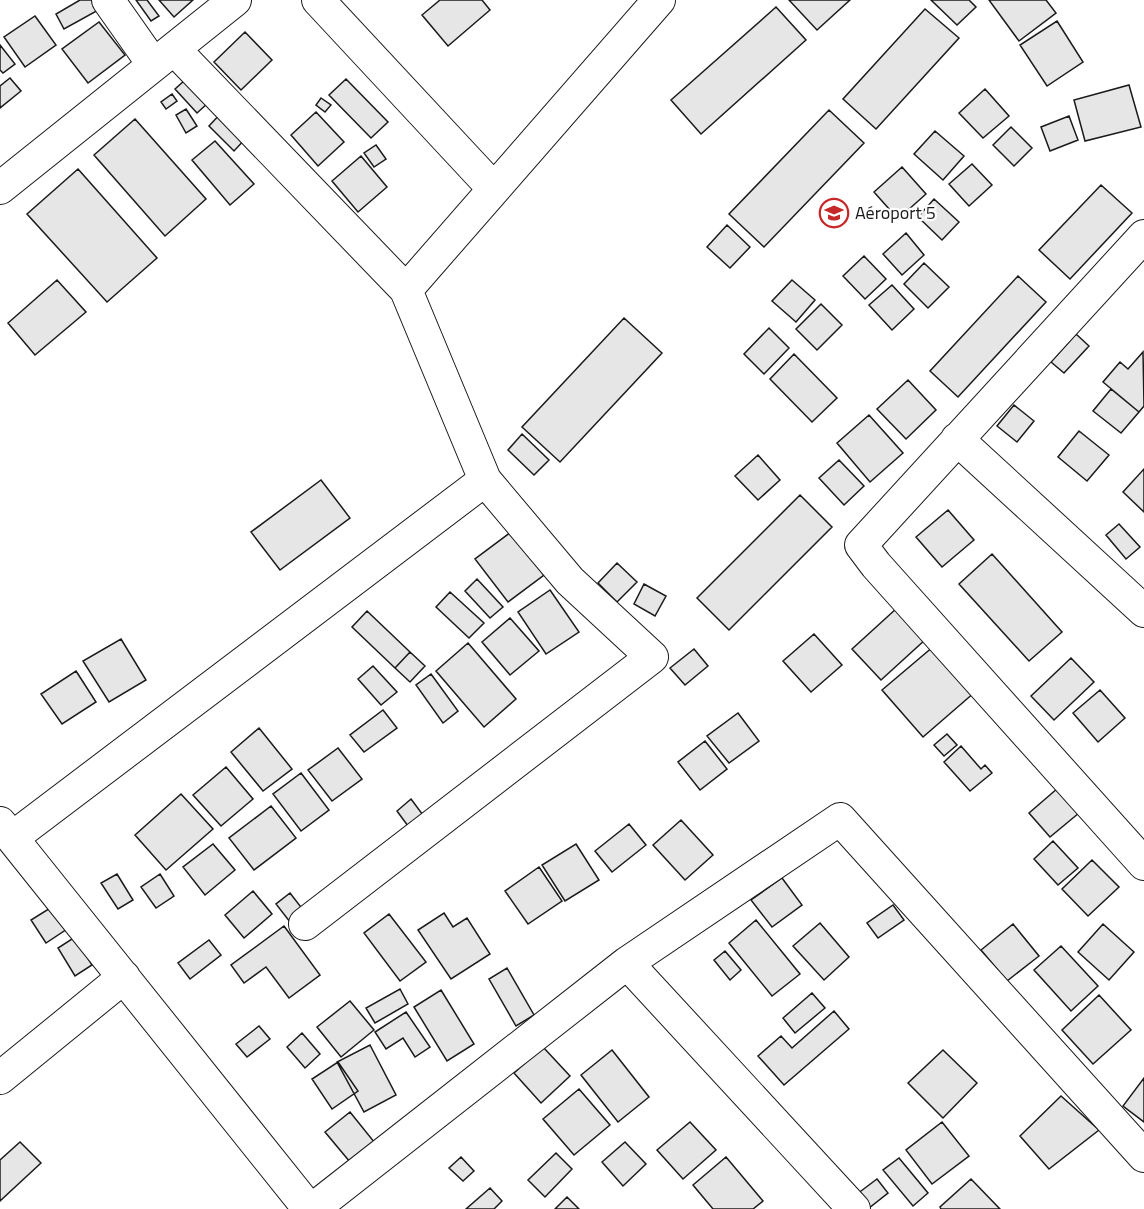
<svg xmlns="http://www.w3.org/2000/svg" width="1144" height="1209" font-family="'Titillium Web',sans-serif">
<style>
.building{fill:#e6e6e6;stroke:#1a1a1a;stroke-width:1.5}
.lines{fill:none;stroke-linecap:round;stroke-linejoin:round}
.street-casing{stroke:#1a1a1a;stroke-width:34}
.street{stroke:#fff;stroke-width:32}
.labels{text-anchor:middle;stroke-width:4.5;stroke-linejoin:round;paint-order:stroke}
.poi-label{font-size:18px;fill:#1a1a1a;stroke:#fff;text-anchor:start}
</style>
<rect width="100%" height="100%" fill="#fff"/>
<path class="building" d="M 80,0 L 97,0 L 102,8 L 64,29 L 56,14 Z
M 136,0 L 147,0 L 159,16 L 151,21 Z
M 159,0 L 193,0 L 174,17 Z
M 440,0 L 482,0 L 490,10 L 448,46 L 422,15 Z
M 789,0 L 850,0 L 817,30 Z
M 931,0 L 969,0 L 976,7 L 957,25 Z
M 989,0 L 1046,0 L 1056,13 L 1019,41 Z
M 776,7 L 806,40 L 701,134 L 671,100 Z
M 925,9 L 959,38 L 876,129 L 843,99 Z
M 35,16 L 56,45 L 25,67 L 4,37 Z
M 1057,21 L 1083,62 L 1047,86 L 1020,45 Z
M 99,22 L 125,55 L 88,83 L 62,49 Z
M 245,32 L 272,60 L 241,90 L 214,62 Z
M 0,45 L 15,64 L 3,73 L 0,70 Z
M 10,78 L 21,91 L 0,108 L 0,86 Z
M 346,79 L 388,122 L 371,138 L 329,95 Z
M 185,80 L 208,103 L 197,113 L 175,89 Z
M 1129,85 L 1141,127 L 1085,141 L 1074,100 Z
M 985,89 L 1009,116 L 983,138 L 959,113 Z
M 172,94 L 177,101 L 166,109 L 161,102 Z
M 321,98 L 331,105 L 325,112 L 316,105 Z
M 186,109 L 197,126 L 186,133 L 176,115 Z
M 829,110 L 864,143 L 764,247 L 729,214 Z
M 222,112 L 247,137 L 234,151 L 209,126 Z
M 316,112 L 344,142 L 318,166 L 291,135 Z
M 1069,116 L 1078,140 L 1050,151 L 1041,127 Z
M 135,119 L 206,199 L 165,236 L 94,155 Z
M 1011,127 L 1032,148 L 1014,166 L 993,145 Z
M 935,131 L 964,156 L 943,180 L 914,154 Z
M 215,141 L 254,184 L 230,205 L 192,160 Z
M 376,145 L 386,159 L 374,167 L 364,153 Z
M 361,156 L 387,187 L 358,212 L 332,181 Z
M 972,164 L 992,185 L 969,206 L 949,184 Z
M 902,167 L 926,194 L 898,219 L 874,192 Z
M 78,169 L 157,258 L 107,302 L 27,214 Z
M 1101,185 L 1132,213 L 1070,279 L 1039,250 Z
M 934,199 L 959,222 L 942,240 L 918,217 Z
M 727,225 L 750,247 L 730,268 L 707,247 Z
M 906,233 L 924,255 L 902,275 L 883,254 Z
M 864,256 L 886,279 L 865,299 L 843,276 Z
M 924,263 L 949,287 L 928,308 L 904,284 Z
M 1018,276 L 1046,302 L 958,397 L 930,371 Z
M 57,280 L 86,312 L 35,355 L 8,323 Z
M 792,280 L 815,300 L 796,322 L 772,301 Z
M 892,285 L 914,309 L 892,330 L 869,305 Z
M 821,304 L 842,325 L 817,350 L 796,329 Z
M 624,318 L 662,353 L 560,462 L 522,427 Z
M 769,328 L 789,348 L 764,374 L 744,354 Z
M 1076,334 L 1089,346 L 1064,373 L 1051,362 Z
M 1143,352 L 1144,406 L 1139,412 L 1103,382 L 1120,362 L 1128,369 Z
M 794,354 L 837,398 L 812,422 L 770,379 Z
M 908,380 L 936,410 L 906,439 L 877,409 Z
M 1111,389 L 1139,412 L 1121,433 L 1093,411 Z
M 1014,405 L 1034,421 L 1017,442 L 997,426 Z
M 869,415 L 903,453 L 870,482 L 837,443 Z
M 1079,431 L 1109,455 L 1087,481 L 1058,457 Z
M 522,434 L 549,460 L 534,475 L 508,450 Z
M 758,455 L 780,480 L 758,500 L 735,476 Z
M 839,460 L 864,486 L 844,505 L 819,478 Z
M 1144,469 L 1144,512 L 1123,492 Z
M 321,480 L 350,518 L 280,570 L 251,532 Z
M 800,495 L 832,527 L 729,630 L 697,598 Z
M 948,510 L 974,540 L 942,567 L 916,537 Z
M 1119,524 L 1140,547 L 1126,559 L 1106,535 Z
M 511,532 L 544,575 L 508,602 L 475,559 Z
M 992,554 L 1062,632 L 1029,661 L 959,584 Z
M 617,563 L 637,582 L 617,602 L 598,583 Z
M 477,579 L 503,607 L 490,618 L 465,591 Z
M 644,584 L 666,596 L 655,616 L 634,604 Z
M 550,590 L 579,632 L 546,654 L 518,612 Z
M 450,592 L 484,623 L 469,638 L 436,607 Z
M 897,608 L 926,639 L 881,680 L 852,649 Z
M 367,611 L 410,652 L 395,668 L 352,627 Z
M 510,618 L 539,651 L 510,675 L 482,642 Z
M 814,634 L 842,665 L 811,692 L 783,661 Z
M 121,639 L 146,680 L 109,702 L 83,661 Z
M 468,643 L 516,699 L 484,727 L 436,671 Z
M 934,646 L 975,692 L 923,737 L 882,690 Z
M 694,649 L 708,666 L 685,685 L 670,668 Z
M 410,652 L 425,666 L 410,682 L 395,668 Z
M 1071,658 L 1094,682 L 1054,720 L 1031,696 Z
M 373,666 L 397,692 L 381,705 L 358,679 Z
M 76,671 L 96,702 L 62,724 L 41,694 Z
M 431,674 L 458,711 L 443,723 L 416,685 Z
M 1100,690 L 1125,718 L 1098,742 L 1073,713 Z
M 383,710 L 397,728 L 364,752 L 350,735 Z
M 738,713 L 759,741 L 729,763 L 707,736 Z
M 259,728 L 292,769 L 263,791 L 231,752 Z
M 947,734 L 957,745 L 944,756 L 934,745 Z
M 705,741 L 727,769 L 700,790 L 678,762 Z
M 961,746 L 981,769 L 985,765 L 992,773 L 970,791 L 944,762 Z
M 338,748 L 362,779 L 332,801 L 308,770 Z
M 226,767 L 253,799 L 221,826 L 193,795 Z
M 301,773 L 329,810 L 301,831 L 273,794 Z
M 1058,788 L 1079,813 L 1050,837 L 1029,813 Z
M 181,794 L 213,829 L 166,870 L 135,835 Z
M 411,799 L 423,815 L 408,826 L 397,811 Z
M 271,806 L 296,838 L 254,870 L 229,838 Z
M 681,820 L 713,855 L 685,880 L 653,845 Z
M 629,824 L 646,845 L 612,872 L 595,851 Z
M 1053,841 L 1078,868 L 1058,885 L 1034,859 Z
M 213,844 L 235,870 L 205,895 L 183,867 Z
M 576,844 L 599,880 L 565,901 L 542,865 Z
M 1092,860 L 1119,887 L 1088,916 L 1062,889 Z
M 539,867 L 562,901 L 528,924 L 505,891 Z
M 117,874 L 133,900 L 118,909 L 101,883 Z
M 160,874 L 174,896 L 156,908 L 141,887 Z
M 782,878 L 802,905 L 772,927 L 751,900 Z
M 253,891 L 272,914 L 244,938 L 225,915 Z
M 290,893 L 304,911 L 290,922 L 276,904 Z
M 55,905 L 70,927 L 46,943 L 31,920 Z
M 893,905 L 904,920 L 878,938 L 867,923 Z
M 444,913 L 453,927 L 467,918 L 490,954 L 451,979 L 418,930 Z
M 389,914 L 426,962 L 400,981 L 364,933 Z
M 756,920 L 800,974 L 772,996 L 729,943 Z
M 820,923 L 849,957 L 824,980 L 793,946 Z
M 1013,924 L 1039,956 L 1007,981 L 981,950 Z
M 1103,924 L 1134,952 L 1109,980 L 1078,952 Z
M 284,926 L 320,975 L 289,998 L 266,967 L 244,983 L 231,965 Z
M 75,937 L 92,965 L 75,976 L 58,948 Z
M 209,940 L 221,955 L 190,979 L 178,963 Z
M 1061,946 L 1098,986 L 1071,1011 L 1034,970 Z
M 725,951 L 741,970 L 730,980 L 714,960 Z
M 507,968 L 534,1015 L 516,1026 L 489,979 Z
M 400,989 L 408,1004 L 375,1023 L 366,1008 Z
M 441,990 L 474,1044 L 447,1061 L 414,1007 Z
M 812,993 L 825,1008 L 795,1033 L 783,1018 Z
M 1099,995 L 1131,1030 L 1093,1064 L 1062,1030 Z
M 350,1001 L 374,1030 L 341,1057 L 317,1027 Z
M 834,1011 L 849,1029 L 784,1085 L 758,1056 L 781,1036 L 792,1048 Z
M 406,1012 L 430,1047 L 415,1057 L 403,1038 L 386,1049 L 375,1032 Z
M 259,1026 L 270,1039 L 247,1057 L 236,1044 Z
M 302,1033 L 320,1054 L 305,1068 L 287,1047 Z
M 370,1045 L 396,1095 L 364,1112 L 337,1062 Z
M 543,1047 L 570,1076 L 541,1103 L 514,1073 Z
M 612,1050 L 649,1097 L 618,1122 L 581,1075 Z
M 943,1050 L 977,1083 L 943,1118 L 908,1083 Z
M 338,1062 L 358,1091 L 332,1109 L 312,1079 Z
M 1144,1078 L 1144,1122 L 1123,1106 Z
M 579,1089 L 610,1125 L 574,1155 L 543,1119 Z
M 1061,1096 L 1099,1130 L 1049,1169 L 1020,1136 Z
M 350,1112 L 375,1143 L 350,1162 L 325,1132 Z
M 690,1122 L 716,1150 L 683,1179 L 657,1150 Z
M 942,1122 L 969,1156 L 932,1184 L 906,1150 Z
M 20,1142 L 41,1163 L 0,1201 L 0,1160 Z
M 625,1142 L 646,1164 L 623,1186 L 602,1162 Z
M 556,1153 L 572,1169 L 545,1197 L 528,1180 Z
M 461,1157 L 474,1171 L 463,1181 L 449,1168 Z
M 726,1157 L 763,1201 L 753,1209 L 713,1209 L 693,1185 Z
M 899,1158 L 928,1193 L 913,1206 L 883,1170 Z
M 877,1179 L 888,1193 L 869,1208 L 857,1194 Z
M 971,1179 L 1000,1209 L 941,1209 L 940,1207 Z
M 490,1188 L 502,1201 L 494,1209 L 466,1209 Z
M 567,1197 L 579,1209 L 555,1209 Z"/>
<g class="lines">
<g class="street-casing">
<path id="street" d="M 108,0 L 153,64
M 318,0 L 494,189
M 174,49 L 406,290 L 659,0
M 0,188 L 235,0
M 1144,236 L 861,545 L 876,565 L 1144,864
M 957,439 L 1144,611
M 0,823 L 309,1209
M 12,838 L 485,480
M 305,924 L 652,657 L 570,581 L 485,480 L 406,290
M 627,963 L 854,1209
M 0,1078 L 124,977
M 313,1209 L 627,963 L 840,819 L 1144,1156"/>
</g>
<use href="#street" class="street"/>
</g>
<defs>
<g id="school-ring" transform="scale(1.5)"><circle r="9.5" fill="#fff" stroke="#c62828" stroke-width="1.5"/><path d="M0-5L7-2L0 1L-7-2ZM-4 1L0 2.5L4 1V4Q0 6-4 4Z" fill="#c62828"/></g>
</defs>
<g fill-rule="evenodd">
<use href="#school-ring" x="834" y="213"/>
</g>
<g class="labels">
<g class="poi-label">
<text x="855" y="219">Aéroport 5</text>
</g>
</g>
</svg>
